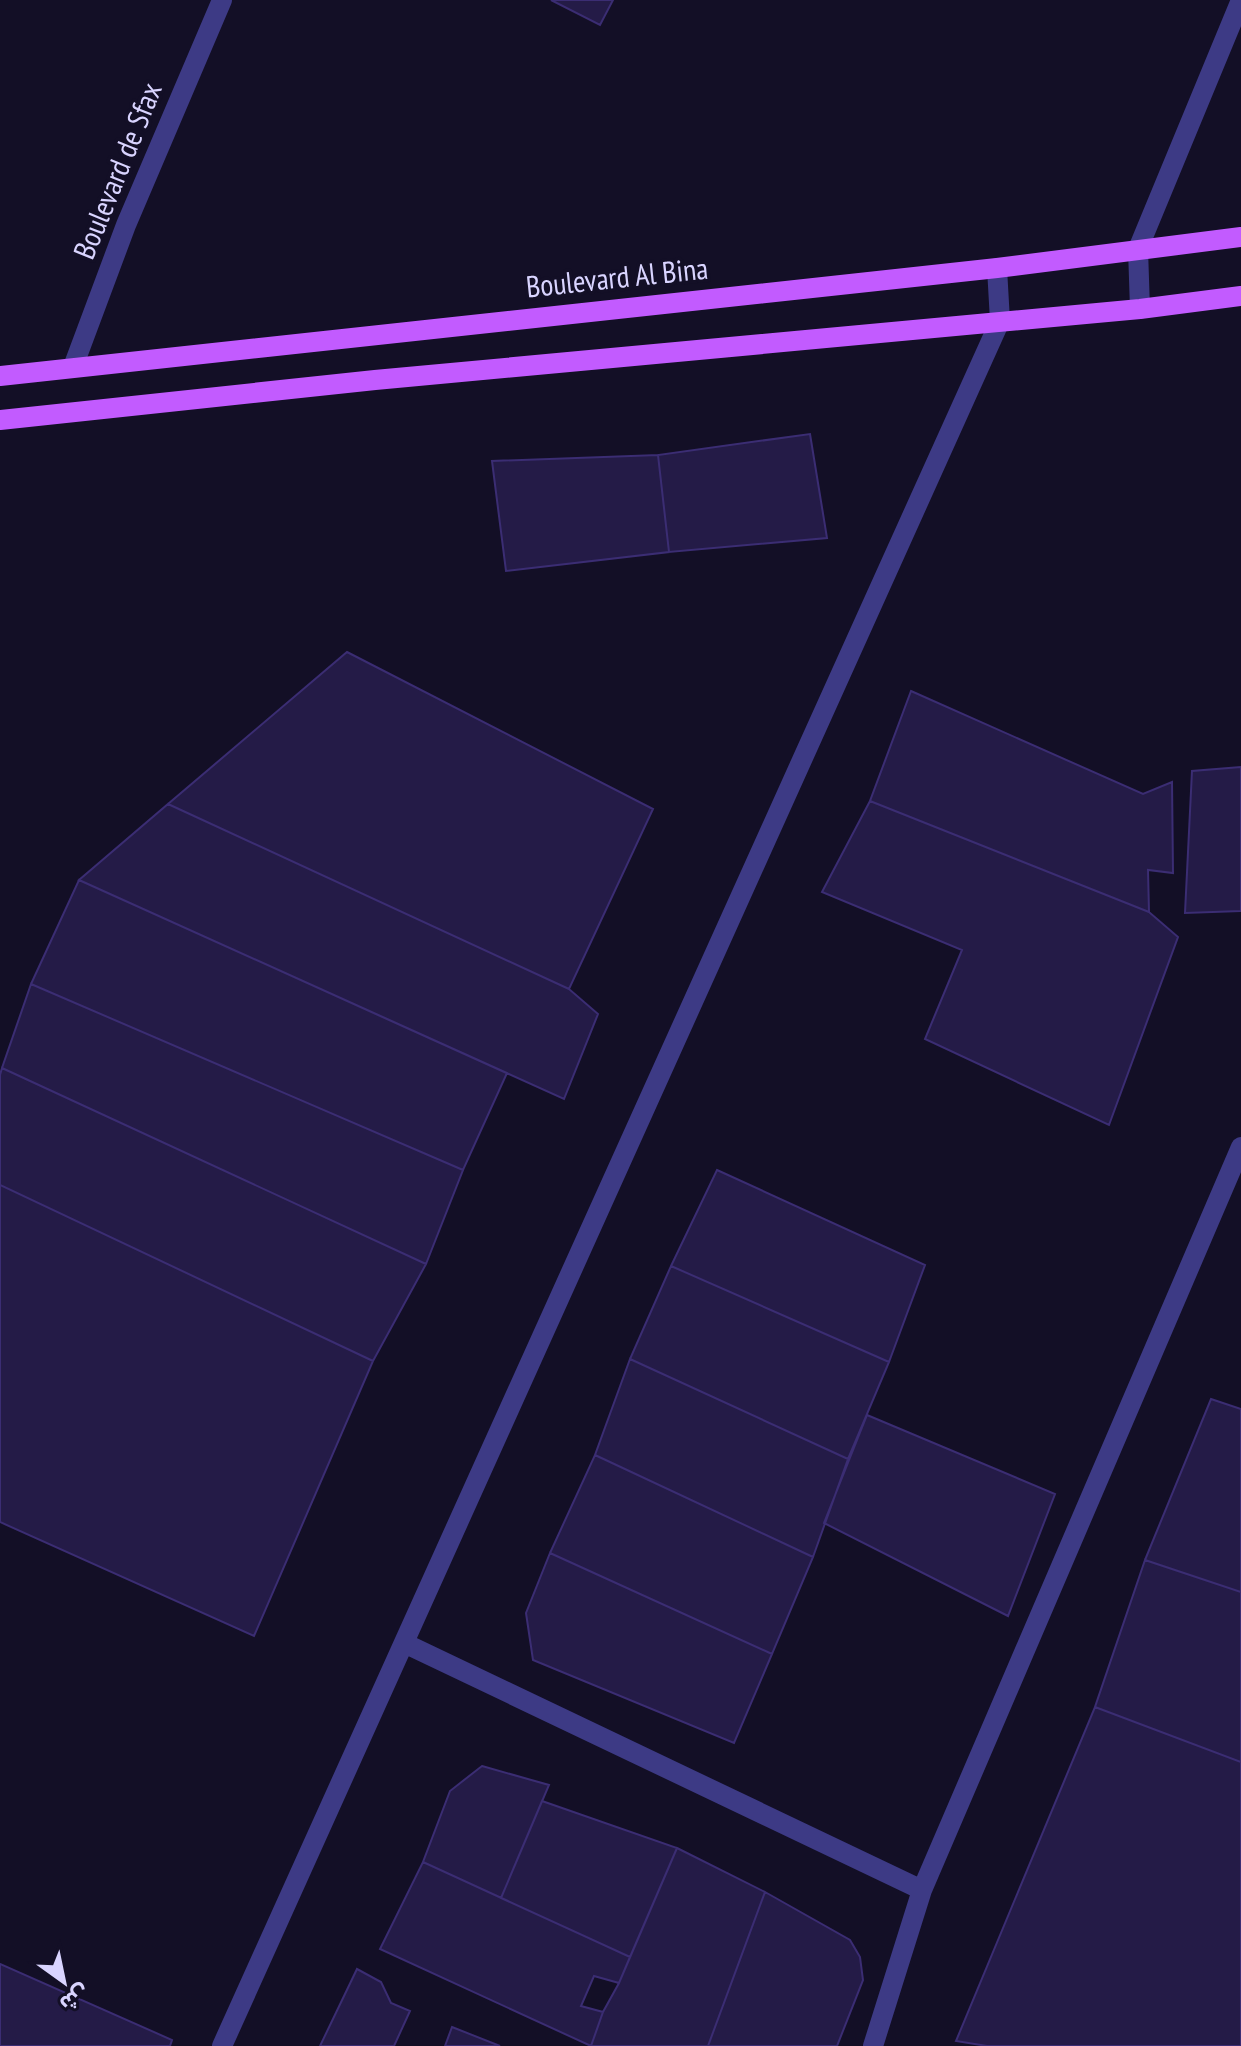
<svg xmlns="http://www.w3.org/2000/svg" width="1241" height="2046" font-family="'PT Sans Narrow','Noto Sans Arabic',sans-serif">
<style>
.building{fill:#241b47;stroke:#3b2d73;stroke-width:2}
.lines{fill:none;stroke-linecap:round;stroke-linejoin:round}
.minor{stroke:#3d3a85;stroke-width:20}
.major{stroke:#c25bff;stroke-width:20}
.labels{text-anchor:middle;stroke-width:7;stroke-linejoin:round;paint-order:stroke}
.street-label{font-size:30px;fill:#d9d4ff;stroke:#130f26}
</style>
<rect width="100%" height="100%" fill="#130f26"/>
<path class="building" d="M 551,0 L 613,0 L 600,25 Z
M 810,434 L 827,538 L 669,552 L 658,455 Z
M 658,455 L 669,552 L 506,571 L 492,461 Z
M 347,652 L 653,809 L 569,989 L 168,804 Z
M 911,691 L 1143,794 L 1172,782 L 1173,873 L 1148,870 L 1149,912 L 870,801 Z
M 1241,767 L 1241,911 L 1185,913 L 1192,771 Z
M 870,801 L 1149,912 L 1178,937 L 1109,1125 L 925,1039 L 962,950 L 822,892 Z
M 168,804 L 569,989 L 598,1014 L 564,1099 L 79,880 Z
M 79,880 L 507,1073 L 463,1170 L 31,984 Z
M 31,984 L 463,1170 L 426,1264 L 2,1068 Z
M 2,1068 L 426,1264 L 373,1361 L 0,1185 L 0,1075 Z
M 717,1170 L 925,1265 L 889,1362 L 671,1266 Z
M 0,1185 L 373,1361 L 254,1636 L 0,1522 Z
M 671,1266 L 889,1362 L 848,1459 L 630,1359 Z
M 630,1359 L 848,1459 L 813,1557 L 595,1455 Z
M 1211,1399 L 1241,1409 L 1241,1592 L 1145,1560 Z
M 867,1415 L 1055,1494 L 1008,1616 L 824,1523 Z
M 595,1455 L 813,1557 L 772,1654 L 550,1553 Z
M 550,1553 L 772,1654 L 734,1743 L 533,1660 L 526,1613 Z
M 1145,1560 L 1241,1592 L 1241,1762 L 1095,1707 Z
M 1095,1707 L 1241,1762 L 1241,2046 L 987,2046 L 956,2041 Z
M 482,1766 L 549,1785 L 501,1898 L 423,1862 L 450,1791 Z
M 542,1801 L 677,1848 L 630,1957 L 501,1898 Z
M 677,1848 L 765,1892 L 708,2046 L 591,2046 L 603,2012 L 619,1983 Z
M 423,1862 L 630,1957 L 619,1983 L 594,1976 L 581,2006 L 603,2012 L 591,2046 L 380,1949 Z
M 765,1892 L 850,1940 L 860,1957 L 863,1980 L 837,2046 L 708,2046 Z
M 0,1964 L 172,2040 L 170,2046 L 0,2046 Z
M 357,1969 L 381,1982 L 391,2003 L 410,2011 L 394,2046 L 320,2046 Z
M 452,2027 L 500,2046 L 445,2046 Z"/>
<g class="lines">
<path class="minor" d="M 1140,309 L 1138,249 L 1241,0
M 73,367 L 126,225 L 222,0
M 404,1643 L 922,1890
M 222,2046 L 1000,321 L 997,268
M 873,2046 L 922,1890 L 1241,1147"/>
<path class="major" d="M 0,376 L 997,268 L 1241,237
M 0,420 L 375,380 L 1140,309 L 1241,296"/>
</g>
<g class="labels">
<g class="street-label">
<text transform="translate(118 171) rotate(-68)" y="10">Boulevard de Sfax</text>
<text transform="translate(617 278) rotate(-6)" y="10">Boulevard Al Bina</text>
</g>
</g>
<g transform="translate(64 1982) rotate(147)" stroke="#130f26" stroke-width="6" paint-order="stroke">
<path d="M0-6L14 30L0 20L-14 30Z" fill="#d9d4ff"/>
<text y="-12" font-size="22" font-weight="bold" text-anchor="middle" fill="#d9d4ff">ش</text>
</g>
</svg>
